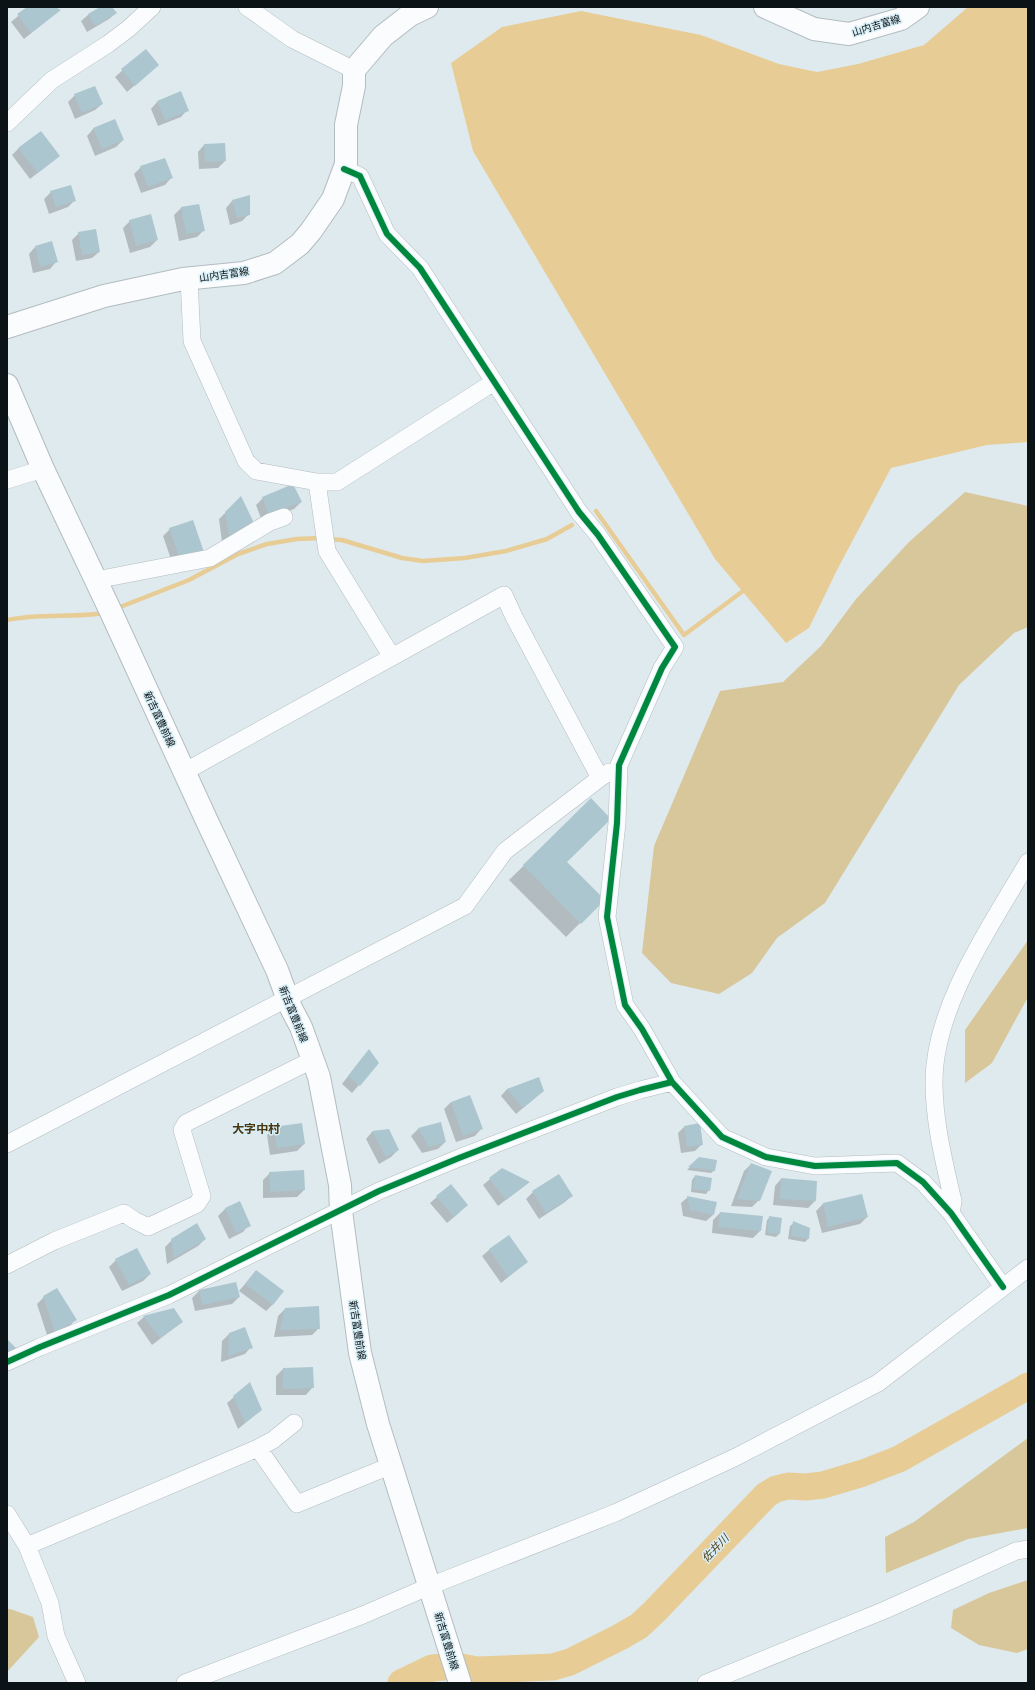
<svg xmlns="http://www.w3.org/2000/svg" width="1035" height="1690" font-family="Raleway,'Noto Sans JP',sans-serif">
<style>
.forest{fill:#d8c79b}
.water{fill:#e7cd95}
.shadow{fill:#0003}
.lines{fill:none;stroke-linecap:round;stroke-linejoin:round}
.stream{stroke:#e7cd95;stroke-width:4.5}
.river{stroke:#e7cd95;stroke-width:27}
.building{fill:#acc6cf}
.street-casing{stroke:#b3bcc0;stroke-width:18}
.secondary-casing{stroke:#b3bcc0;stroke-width:24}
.street{stroke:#fafcfd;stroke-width:17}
.secondary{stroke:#fafcfd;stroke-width:22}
.cycleway-casing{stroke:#d8eef6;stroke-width:8}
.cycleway{stroke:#00873e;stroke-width:6}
.labels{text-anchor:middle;stroke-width:3;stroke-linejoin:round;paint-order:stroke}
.street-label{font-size:10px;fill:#0b1316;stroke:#d8eef6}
.water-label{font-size:11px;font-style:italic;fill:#513f1b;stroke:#d8eef6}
.quarter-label{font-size:12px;font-weight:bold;fill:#493710;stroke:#d8eef6}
</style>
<rect width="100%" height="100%" fill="#dfeaef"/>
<path class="forest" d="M 965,492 L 1028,506 L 1028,627 L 1014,633 L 959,685 L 825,903 L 777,938 L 752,973 L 719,994 L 671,983 L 642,953 L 654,846 L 720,691 L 783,682 L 821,646 L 856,599 L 909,542 Z
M 1028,940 L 1028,997 L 992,1063 L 965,1083 L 965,1030 Z
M 1028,1438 L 1028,1528 L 968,1539 L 886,1573 L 885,1537 L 914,1522 Z
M 1028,1580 L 1028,1649 L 1017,1653 L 979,1645 L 951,1628 L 953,1610 L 989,1593 Z
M 7,1609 L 10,1609 L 33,1617 L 39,1637 L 7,1672 Z"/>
<path class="water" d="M 968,7 L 1028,7 L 1028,442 L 987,445 L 891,468 L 836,572 L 809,628 L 786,643 L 715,559 L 473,151 L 451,63 L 502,27 L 581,11 L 701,35 L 779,64 L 817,72 L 858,64 L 924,45 Z"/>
<path class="shadow" d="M 29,7 L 53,7 L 60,10 L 24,39 L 11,22 Z
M 102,7 L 110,7 L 116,13 L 109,19 L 87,32 L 81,21 L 88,15 Z
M 145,50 L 158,65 L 127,92 L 115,77 Z
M 180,93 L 187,110 L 181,117 L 158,126 L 151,109 L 157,102 Z
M 75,95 L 102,104 L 95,110 L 75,119 L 68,102 Z
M 115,120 L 123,140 L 116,147 L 95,156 L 87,136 L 93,129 Z
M 204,145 L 225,161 L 218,168 L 199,169 L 198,152 Z
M 19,148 L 59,156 L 30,179 L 12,155 Z
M 141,167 L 171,178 L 165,185 L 141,193 L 134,174 Z
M 51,192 L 75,200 L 68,207 L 49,214 L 44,199 Z
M 232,201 L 249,214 L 242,221 L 230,225 L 226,208 Z
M 199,205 L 204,230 L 197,237 L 179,241 L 174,215 L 181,208 Z
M 130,221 L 157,240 L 150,247 L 130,253 L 123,228 Z
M 79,233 L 99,252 L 92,258 L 76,261 L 72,240 Z
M 35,247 L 56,262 L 50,269 L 33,273 L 29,254 Z
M 240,498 L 253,523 L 222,542 L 219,519 Z
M 263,498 L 301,502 L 294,509 L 262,521 L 256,505 Z
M 170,529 L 204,554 L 172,562 L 163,536 Z
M 591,800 L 566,862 L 603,900 L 566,937 L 509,880 Z
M 363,1057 L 378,1063 L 352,1093 L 342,1084 Z
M 539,1078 L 536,1097 L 516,1114 L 501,1096 L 507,1089 Z
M 451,1102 L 481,1129 L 475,1136 L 456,1142 L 444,1109 Z
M 440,1123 L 445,1142 L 438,1149 L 422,1153 L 411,1136 L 418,1129 Z
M 685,1126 L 702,1144 L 695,1151 L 681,1153 L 678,1133 Z
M 274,1128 L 304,1144 L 297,1151 L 270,1155 L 267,1135 Z
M 388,1131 L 398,1150 L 391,1157 L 379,1164 L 366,1139 L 372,1132 Z
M 699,1158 L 715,1170 L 711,1173 L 687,1170 Z
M 751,1164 L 759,1200 L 752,1207 L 731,1206 L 744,1171 Z
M 502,1169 L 528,1183 L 498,1206 L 483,1185 Z
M 270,1173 L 304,1190 L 297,1197 L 263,1198 L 263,1180 Z
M 695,1176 L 709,1190 L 706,1194 L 691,1192 L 692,1180 Z
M 781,1179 L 816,1182 L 815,1201 L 808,1208 L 773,1205 L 775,1186 Z
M 533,1192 L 571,1196 L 565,1202 L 539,1219 L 526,1199 Z
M 862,1195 L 867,1217 L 860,1224 L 822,1233 L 816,1211 L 823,1204 Z
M 437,1197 L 460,1212 L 447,1223 L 430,1203 Z
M 688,1197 L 713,1215 L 706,1221 L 683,1216 L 681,1203 Z
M 239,1203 L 249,1225 L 243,1232 L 229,1239 L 218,1216 L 225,1209 Z
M 720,1213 L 760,1231 L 753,1238 L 712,1233 L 713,1220 Z
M 770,1217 L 779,1234 L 776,1237 L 765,1235 L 767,1220 Z
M 794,1223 L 808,1239 L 805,1242 L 788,1239 L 790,1226 Z
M 509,1236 L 527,1262 L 501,1283 L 482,1256 L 489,1250 Z
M 205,1239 L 198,1246 L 167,1264 L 165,1247 L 172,1240 Z
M 116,1260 L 150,1274 L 143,1281 L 122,1291 L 109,1267 Z
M 256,1271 L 273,1304 L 266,1311 L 239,1291 Z
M 236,1283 L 239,1297 L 232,1304 L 195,1311 L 192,1298 L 199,1291 Z
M 44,1297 L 75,1320 L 69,1327 L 48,1338 L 37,1304 Z
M 285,1309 L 319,1328 L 312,1335 L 274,1337 L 278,1316 Z
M 144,1317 L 182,1322 L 152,1345 L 137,1323 Z
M 229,1334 L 251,1347 L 245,1354 L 221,1362 L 222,1341 Z
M 312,1368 L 312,1388 L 306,1395 L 276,1395 L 276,1376 L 283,1369 Z
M 234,1397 L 261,1410 L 238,1429 L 227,1403 Z"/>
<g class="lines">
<path class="stream" d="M 596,511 L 684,635 L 747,588
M 329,539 L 342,540 L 402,558 L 423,561 L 465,558 L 506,551 L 547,539 L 572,525
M 115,609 L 189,580 L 238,554 L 267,544 L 297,539 L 322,538
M 7,620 C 39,613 72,618 105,613"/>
<path class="river" d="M 401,1683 L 432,1668 L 456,1666 L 477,1670 L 553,1667 L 570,1662 L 620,1637 L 639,1626 L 654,1612 L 766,1495 L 776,1489 L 788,1486 L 806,1487 L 823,1485 L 863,1473 L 899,1459 L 1028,1386"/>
</g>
<path class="building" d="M 27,7 L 55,7 L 61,10 L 31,33 L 17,14 Z
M 100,7 L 112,7 L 117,13 L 95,26 L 88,14 Z
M 146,49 L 159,65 L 135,86 L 121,69 Z
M 95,86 L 103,104 L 82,113 L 74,94 Z
M 181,91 L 189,111 L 165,120 L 157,101 Z
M 115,119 L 124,140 L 102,149 L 93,128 Z
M 41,131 L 60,156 L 38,173 L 18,148 Z
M 225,143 L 226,161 L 205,162 L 204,144 Z
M 165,158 L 173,178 L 148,187 L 140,166 Z
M 71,185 L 76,201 L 56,207 L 50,191 Z
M 250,195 L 250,215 L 237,218 L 232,200 Z
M 199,204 L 205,231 L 186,234 L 181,207 Z
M 151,214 L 158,240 L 136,246 L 129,220 Z
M 96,229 L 100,252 L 82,255 L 78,232 Z
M 52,241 L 58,262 L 40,267 L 35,246 Z
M 293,484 L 302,502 L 269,514 L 262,497 Z
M 241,496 L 254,523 L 229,536 L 225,512 Z
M 193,520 L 205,555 L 179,556 L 169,528 Z
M 591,798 L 611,819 L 567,862 L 605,900 L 581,924 L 523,865 Z
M 369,1049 L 379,1063 L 360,1086 L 348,1076 Z
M 539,1077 L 544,1091 L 523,1108 L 507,1089 Z
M 470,1095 L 483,1129 L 463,1136 L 451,1102 Z
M 441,1122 L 446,1142 L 429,1147 L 418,1128 Z
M 302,1123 L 305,1144 L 277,1148 L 273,1127 Z
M 700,1123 L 703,1145 L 687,1147 L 684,1126 Z
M 389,1129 L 399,1150 L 386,1157 L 372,1131 Z
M 699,1157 L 717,1160 L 715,1171 L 688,1167 Z
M 751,1163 L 772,1171 L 760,1201 L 737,1199 Z
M 502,1168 L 530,1182 L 506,1200 L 489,1178 Z
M 304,1170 L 305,1190 L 270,1192 L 269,1172 Z
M 559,1174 L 573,1196 L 546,1213 L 532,1191 Z
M 695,1175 L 712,1178 L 710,1191 L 693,1189 Z
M 781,1178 L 817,1181 L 816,1201 L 780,1199 Z
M 451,1184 L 468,1205 L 454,1217 L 436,1196 Z
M 862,1194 L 868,1217 L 828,1227 L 823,1203 Z
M 687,1196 L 717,1202 L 714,1215 L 690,1210 Z
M 240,1201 L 251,1226 L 236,1233 L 225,1208 Z
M 720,1212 L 763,1216 L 761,1231 L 718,1227 Z
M 769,1216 L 782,1218 L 780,1234 L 767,1233 Z
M 793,1221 L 810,1228 L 809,1239 L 791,1236 Z
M 197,1223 L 206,1239 L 174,1258 L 171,1239 Z
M 509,1235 L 528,1262 L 508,1277 L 489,1249 Z
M 137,1248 L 151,1274 L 129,1285 L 115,1259 Z
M 256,1270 L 284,1291 L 273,1305 L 245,1284 Z
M 236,1282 L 240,1297 L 202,1305 L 199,1290 Z
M 57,1288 L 77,1320 L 55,1332 L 43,1296 Z
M 319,1306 L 320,1329 L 280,1330 L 285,1308 Z
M 174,1308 L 183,1322 L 160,1338 L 143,1316 Z
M 245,1327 L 253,1348 L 228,1356 L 229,1333 Z
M 7,1339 L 20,1352 L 7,1358 Z
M 313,1367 L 314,1388 L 283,1389 L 283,1368 Z
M 250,1382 L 262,1410 L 245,1423 L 233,1396 Z"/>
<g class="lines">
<g class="street-casing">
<path id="street" d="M 247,7 L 292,39 L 354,70
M 7,123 L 52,80 L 108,44 L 128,29 L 152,7
M 344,169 L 360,176 L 387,234 L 420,268 L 579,512 L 598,535 L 675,647 L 662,668 L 619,765 L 617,823 L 607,917 L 625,1005 L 642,1029 L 672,1082
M 189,278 L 192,341 L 246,461 L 256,471 L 317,482 L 337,482 L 494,382
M 7,480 L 43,469
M 317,482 L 327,551 L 392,657
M 96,580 L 210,558 L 270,522 L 284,517
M 184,772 L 504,595 L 514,617 L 600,778 L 609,772
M 7,1144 L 465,906 L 505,851 L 600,778
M 951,1213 L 953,1201 C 944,1162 934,1122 934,1082 C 934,1006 991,926 1028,862
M 7,1265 L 54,1241 L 124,1213 L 134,1220 L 148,1227 L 197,1204 L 202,1196 L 182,1130 L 186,1123 L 312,1060
M 7,1362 L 40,1347 L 169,1295 L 379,1191 L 459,1158 L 617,1097 L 640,1090 L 672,1082 L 722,1137 L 766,1157 L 815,1166 L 897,1163 L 923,1182 L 951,1213 L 1003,1287
M 258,1448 L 273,1440 L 294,1423
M 7,1514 L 27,1546 L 50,1603 L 56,1636 L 77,1683
M 27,1546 L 258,1448 L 297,1504 L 392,1465
M 185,1683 L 363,1615 L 430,1586 L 615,1513 L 736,1457 L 878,1383 L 1028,1268
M 706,1683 L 885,1610 L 1016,1551 L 1028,1549"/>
</g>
<g class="secondary-casing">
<path id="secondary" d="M 765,7 L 814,29 L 849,34 L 901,19 L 918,7
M 7,327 L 104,296 L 183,279 L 244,273 L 275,263 L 300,244 L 311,231 L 333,199 L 346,164 L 346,125 L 354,86 L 354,70 L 383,36 L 410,15 L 427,7
M 7,385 L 43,469 L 111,612 L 206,819 L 277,970 L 291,1008 L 301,1027 L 319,1077 L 340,1185 L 341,1211 L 360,1353 L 378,1424 L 460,1683"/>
</g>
<use href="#street" class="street"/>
<use href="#secondary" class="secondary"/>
<g class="cycleway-casing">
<path id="cycleway" d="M 344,169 L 360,176 L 387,234 L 420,268 L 579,512 L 598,535 L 675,647 L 662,668 L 619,765 L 617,823 L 607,917 L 625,1005 L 642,1029 L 672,1082
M 7,1362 L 40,1347 L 169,1295 L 379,1191 L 459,1158 L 617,1097 L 640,1090 L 672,1082 L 722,1137 L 766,1157 L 815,1166 L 897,1163 L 923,1182 L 951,1213 L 1003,1287"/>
</g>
<use href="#cycleway" class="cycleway"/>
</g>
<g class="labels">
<g class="street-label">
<text transform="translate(876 25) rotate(-17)" y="4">山内吉富線</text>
<text transform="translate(224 274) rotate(-8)" y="4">山内吉富線</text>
<text transform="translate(160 719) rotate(65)" y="4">新吉富豊前線</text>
<text transform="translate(294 1014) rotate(68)" y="4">新吉富豊前線</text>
<text transform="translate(358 1330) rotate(81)" y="4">新吉富豊前線</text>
<text transform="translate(447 1641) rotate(73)" y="4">新吉富豊前線</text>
</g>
<g class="water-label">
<text transform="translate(715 1548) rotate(-46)" y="4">佐井川</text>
</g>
<g class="quarter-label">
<text x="256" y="1133">大字中村</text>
</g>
</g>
<rect width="1035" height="1690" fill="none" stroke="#0b1316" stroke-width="16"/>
</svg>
